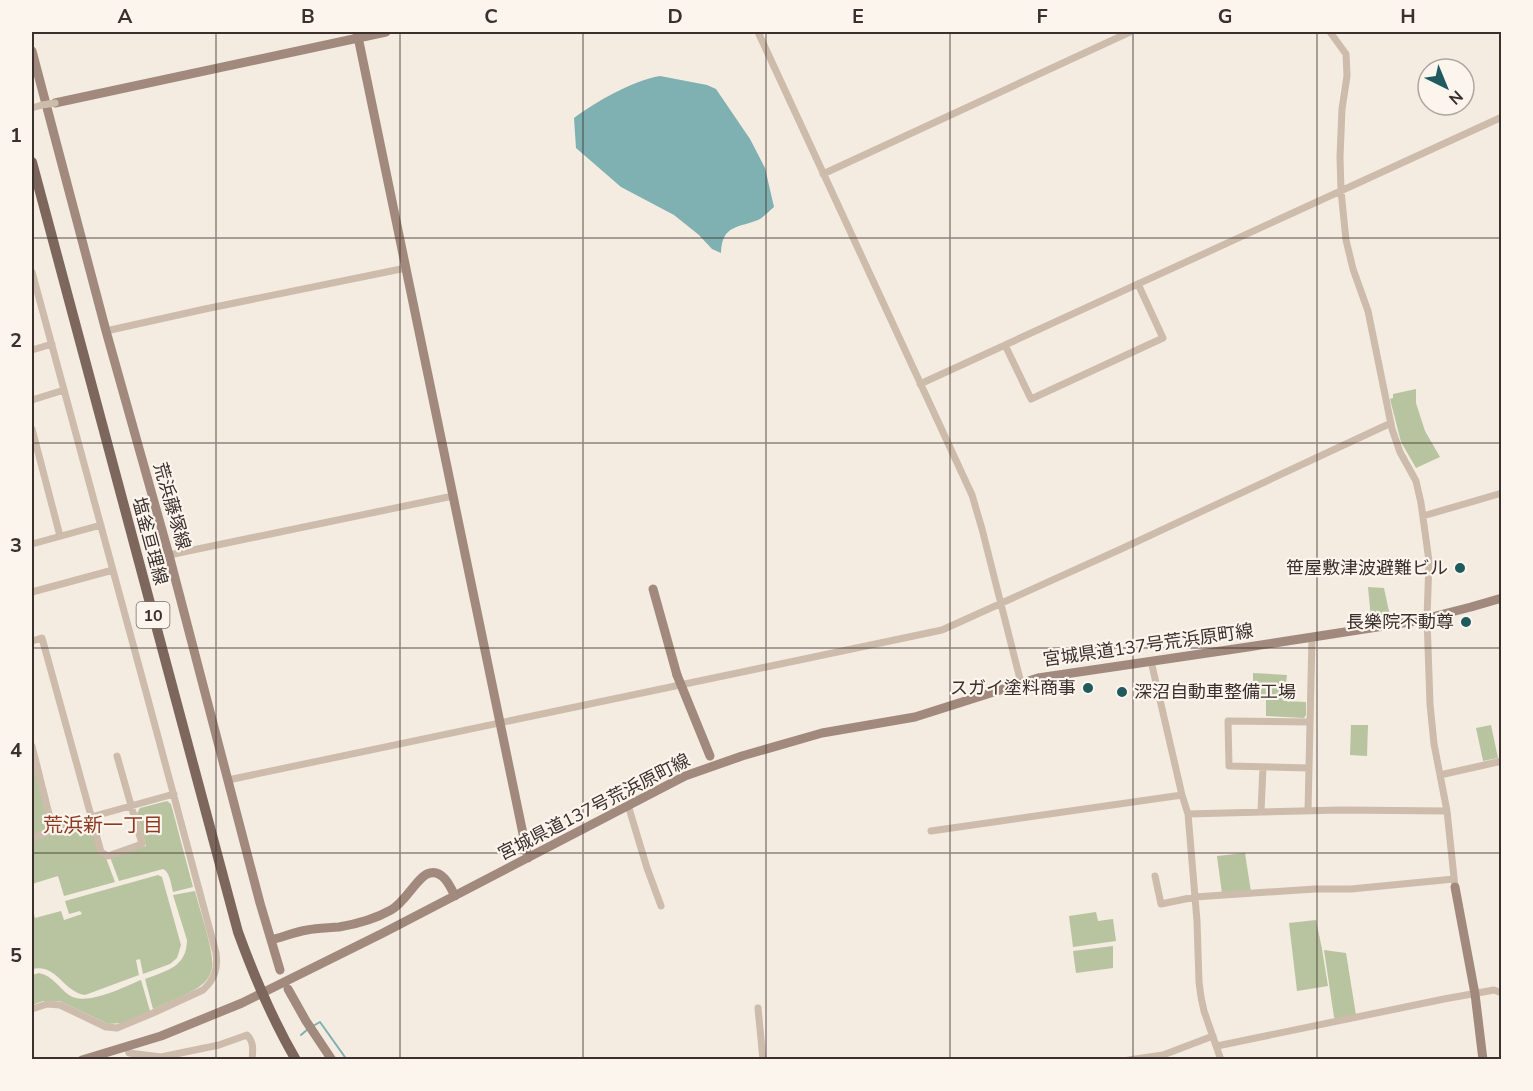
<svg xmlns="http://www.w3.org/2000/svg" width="1533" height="1091" font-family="'Nunito Sans','Noto Sans JP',sans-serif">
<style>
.green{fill:#b8c4a0}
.water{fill:#7fb0b2}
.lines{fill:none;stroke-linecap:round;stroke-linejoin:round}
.stream{stroke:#7fb0b2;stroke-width:2}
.street{stroke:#cdbbac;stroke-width:7}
.secondary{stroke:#a18a7d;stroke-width:9}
.primary{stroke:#7d675c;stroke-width:10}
.street-bridge{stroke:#cdbbac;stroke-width:7}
.secondary-bridge{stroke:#a18a7d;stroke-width:9}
.grid{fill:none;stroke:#3b302b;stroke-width:1.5;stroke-opacity:0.55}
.poi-dot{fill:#1f5a5e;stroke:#fbf5ee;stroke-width:2}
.labels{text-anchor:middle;stroke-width:4.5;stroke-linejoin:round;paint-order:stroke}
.shield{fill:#fbf5ee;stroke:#756b66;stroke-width:1.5}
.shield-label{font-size:16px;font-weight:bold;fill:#3b302b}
.street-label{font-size:18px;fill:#3b302b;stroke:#fbf5ee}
.poi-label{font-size:18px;fill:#3b302b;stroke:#fbf5ee;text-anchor:end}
.neighbourhood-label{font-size:20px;fill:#8c3b22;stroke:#fbf5ee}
.neatline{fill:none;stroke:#3b302b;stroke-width:2}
.grid-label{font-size:20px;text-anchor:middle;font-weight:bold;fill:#3b302b}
</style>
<rect width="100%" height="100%" fill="#f4ebe1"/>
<path class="green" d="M 1416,389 L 1416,403 L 1425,431 L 1440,457 L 1416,468 L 1401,442 L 1390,399 L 1393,398 L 1393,394 Z
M 1368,587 L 1384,588 L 1390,616 L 1371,618 Z
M 1253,673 L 1287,675 L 1284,701 L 1306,702 L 1306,715 L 1304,718 L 1266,716 L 1266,696 L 1253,695 Z
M 1351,725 L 1368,725 L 1367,756 L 1350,755 Z
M 1491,725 L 1498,758 L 1483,761 L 1476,728 Z
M 32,753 L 50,825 L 49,829 L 32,836 Z
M 167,801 L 171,804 L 193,887 L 173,892 C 171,884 170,872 163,869 L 119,881 L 110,857 L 146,846 L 137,813 L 140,808 Z
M 86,822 L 91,825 L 106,858 L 115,882 L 64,896 L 58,876 L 32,884 L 32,841 Z
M 1245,853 L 1251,892 L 1222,894 L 1217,856 Z
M 158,875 L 162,877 L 181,945 L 177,958 L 170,964 L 143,974 L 140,959 L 136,960 L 139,975 L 85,995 C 62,991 57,963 32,969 L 32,910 L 33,910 L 35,918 L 61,911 L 64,920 L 82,914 L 80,911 L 69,914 L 65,901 Z
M 195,891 C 199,908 215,953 212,968 C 211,976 205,983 199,987 C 185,996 168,1002 153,1009 L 145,979 C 166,971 187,967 187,940 L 173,895 Z
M 1096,912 L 1098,921 L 1113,919 L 1116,941 L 1073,947 L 1069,916 Z
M 1316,920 L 1322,949 L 1328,986 L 1297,991 L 1289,923 Z
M 1113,946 L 1113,968 L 1076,973 L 1073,951 Z
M 1324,950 L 1346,953 L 1356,1015 L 1336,1019 L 1334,1017 Z
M 39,973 C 53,976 58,987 69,995 C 85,1007 124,987 141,980 L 150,1011 L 122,1023 L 108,1024 L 60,1001 L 43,1001 L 32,1005 L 32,975 Z"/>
<path class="water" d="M 660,76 L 707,85 L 716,89 L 750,139 L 765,168 L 774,207 C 769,211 764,217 758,220 C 739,228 722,224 721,253 L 712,249 L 699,235 L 674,215 L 621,187 L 576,148 L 574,118 C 597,101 632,81 660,76 Z"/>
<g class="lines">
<path class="stream" d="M 313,1026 L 320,1022 L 347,1060
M 301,1035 L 308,1029"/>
<path class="street" d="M 758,32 L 972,495 L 982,529 L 1021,683
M 1330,32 L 1346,54 L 1347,76 L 1342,109 L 1340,157 L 1341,191 L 1346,240 L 1353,269 L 1368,311 L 1392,429 L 1400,452 L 1416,481 L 1421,503 L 1429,561 L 1427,618 L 1430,704 L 1434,744 L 1447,811 L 1455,887
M 32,108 L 42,105
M 823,174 L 1130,32
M 32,272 L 146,692 L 216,953 C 218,968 215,979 203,990 L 153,1013 L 117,1028 L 106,1027 L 60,1005 L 47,1004 L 32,1009
M 106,331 L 205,309 L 406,268
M 1005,345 L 1031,399 L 1163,338 L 1138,284
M 32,350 L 52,344
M 920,384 L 1502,117
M 32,400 L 64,390
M 32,429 L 60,536
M 1423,516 L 1502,493
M 32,544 L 101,525
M 169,555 L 453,496
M 32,592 L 113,570
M 32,641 L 42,638 L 101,852 L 108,856 L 142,844 L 117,756
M 1151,661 L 1182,795 L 1188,814 L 1197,921 L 1199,982 L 1201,997 L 1204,1011 L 1221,1060
M 32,746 L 53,830
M 1309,768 L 1229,766 L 1228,721 L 1310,722
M 1440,775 L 1502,761
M 228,780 L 942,630 L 1121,549 L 1391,423
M 628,805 L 647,868 L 661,906
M 1261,811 L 1263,767
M 1308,811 L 1312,637
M 1188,814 L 1341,810 L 1447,811
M 931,831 L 1182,795
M 32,838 L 91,817 L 174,794
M 1155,876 L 1161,904 L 1195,897 L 1315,889 L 1351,889 L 1454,879
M 758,1008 L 763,1060
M 1217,1046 L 1444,999 L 1494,990 L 1502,993
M 127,1047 L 129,1053 L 161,1057 L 219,1045 L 247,1035 C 254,1042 253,1050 252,1060
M 1129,1060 L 1163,1055 L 1213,1036"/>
<path class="secondary" d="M 357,32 L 528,858
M 32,51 L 106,331 L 169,555 L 260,903 L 280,970
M 55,103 L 386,32
M 653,589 L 677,675
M 1455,887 L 1475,994 L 1483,1060
M 271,940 C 283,937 295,932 307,930 C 317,928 328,928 339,927 C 357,924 375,919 391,910 C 406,902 418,875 430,873 C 443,870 450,886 455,896
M 288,989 L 306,1021 L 332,1060
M 82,1060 L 161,1036 L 242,1003 L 383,933 L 685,776 L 742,756 L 822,733 L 915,717 L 1038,678 L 1248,647 L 1416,621 L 1471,607 L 1502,598"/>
<path class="primary" d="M 32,162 L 238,932 C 254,976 272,1019 296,1060"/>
<path class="street-bridge" d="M 42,105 L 55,103"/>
<path class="secondary-bridge" d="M 677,675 L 710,756"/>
</g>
<path class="grid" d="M 216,32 L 216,1060M 400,32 L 400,1060M 583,32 L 583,1060M 766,32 L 766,1060M 950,32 L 950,1060M 1133,32 L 1133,1060M 1317,32 L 1317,1060M 32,238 L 1502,238M 32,443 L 1502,443M 32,648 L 1502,648M 32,853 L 1502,853"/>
<g class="poi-dot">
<circle cx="1460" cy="568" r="6"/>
<circle cx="1466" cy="622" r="6"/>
<circle cx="1088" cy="688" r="6"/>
<circle cx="1122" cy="692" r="6"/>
</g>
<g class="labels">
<rect class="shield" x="136.5" y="602" width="33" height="26" rx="4.5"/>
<g class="shield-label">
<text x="153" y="621">10</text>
</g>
<g class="street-label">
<text transform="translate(172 506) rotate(74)" y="6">荒浜藤塚線</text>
<text transform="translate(150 541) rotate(75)" y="6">塩釜亘理線</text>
<text transform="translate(1148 645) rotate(-8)" y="6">宮城県道137号荒浜原町線</text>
<text transform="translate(594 807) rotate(-27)" y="6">宮城県道137号荒浜原町線</text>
</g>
<g class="poi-label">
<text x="1448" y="574">笹屋敷津波避難ビル</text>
<text x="1454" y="628">長樂院不動尊</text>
<text x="1076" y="694">スガイ塗料商事</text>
<text x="1134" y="698" text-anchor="start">深沼自動車整備工場</text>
</g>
<g class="neighbourhood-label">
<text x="103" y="832">荒浜新一丁目</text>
</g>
</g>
<rect width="1533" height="1091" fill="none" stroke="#fbf5ee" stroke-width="66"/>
<g transform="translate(1446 87) rotate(137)"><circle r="28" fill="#fbf5ee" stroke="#aea6a0" stroke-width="1.5"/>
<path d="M0-4.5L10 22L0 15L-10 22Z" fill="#1f5a5e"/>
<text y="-9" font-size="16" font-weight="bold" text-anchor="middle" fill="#3b302b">N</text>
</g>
<rect x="33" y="33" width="1467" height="1025" class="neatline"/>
<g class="grid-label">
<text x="125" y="23">A</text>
<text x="308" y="23">B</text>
<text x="491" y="23">C</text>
<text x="675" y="23">D</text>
<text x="858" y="23">E</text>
<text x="1042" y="23">F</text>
<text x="1225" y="23">G</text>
<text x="1408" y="23">H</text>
<text x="16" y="142">1</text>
<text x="16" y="347">2</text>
<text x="16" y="552">3</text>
<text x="16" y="757">4</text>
<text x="16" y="962">5</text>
</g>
</svg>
